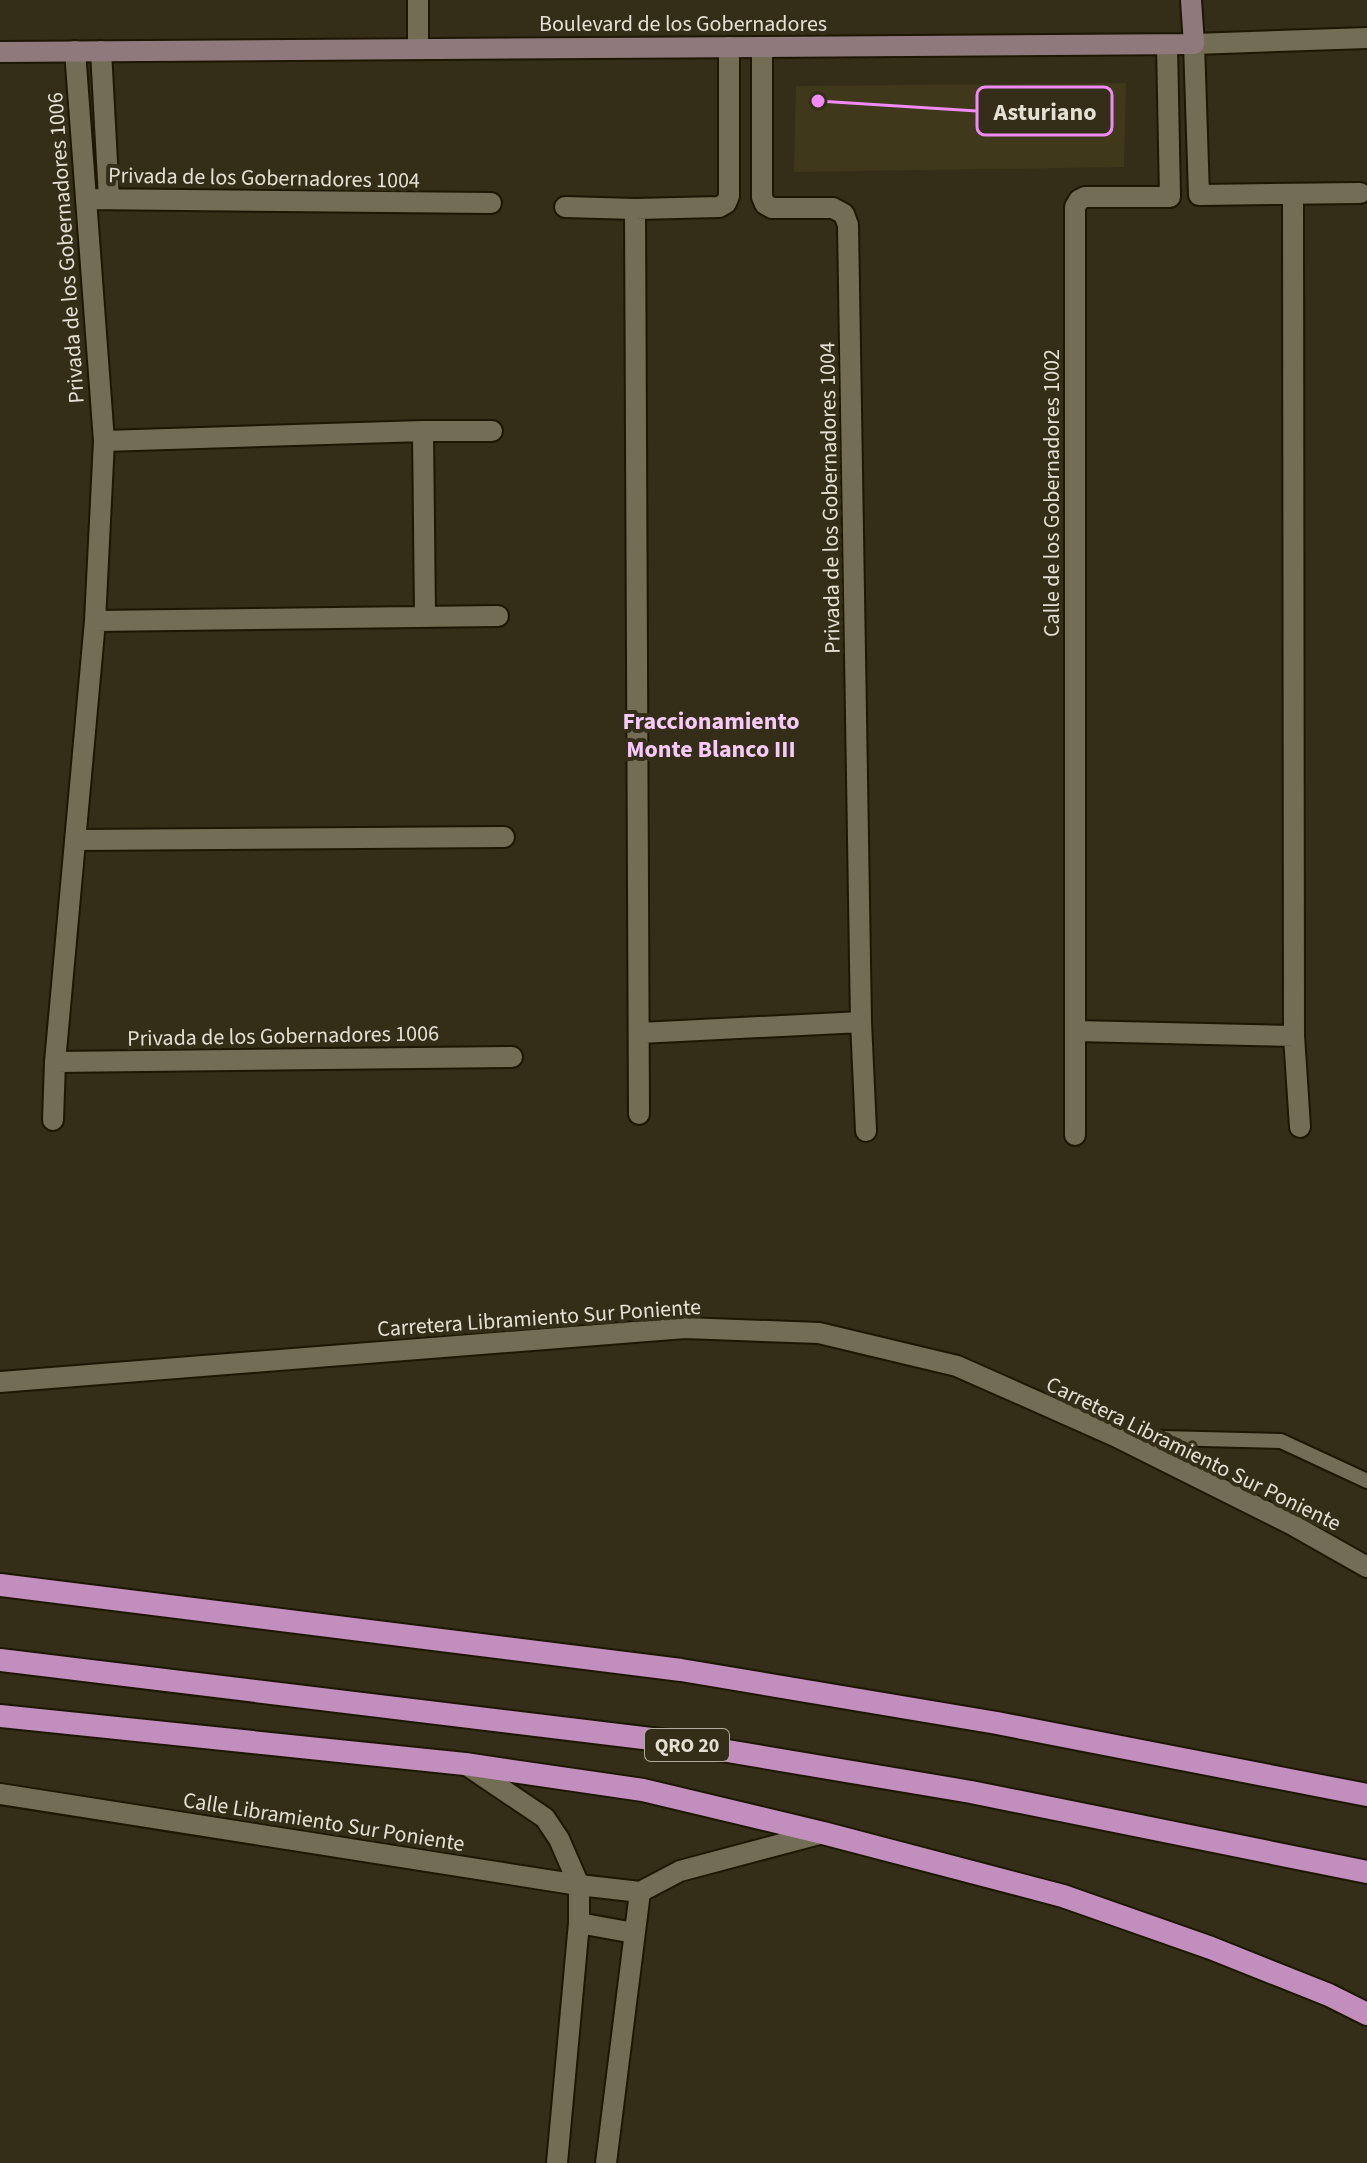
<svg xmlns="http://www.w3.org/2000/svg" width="1367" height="2163" font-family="'Source Sans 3',sans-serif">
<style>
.built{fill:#3f381a}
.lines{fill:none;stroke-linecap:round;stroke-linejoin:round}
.service-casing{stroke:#1c1603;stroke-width:18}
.minor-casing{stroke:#1c1603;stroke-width:24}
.tertiary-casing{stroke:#1c1603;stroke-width:24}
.secondary-casing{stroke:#1c1603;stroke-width:24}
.trunk-casing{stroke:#1c1603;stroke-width:26}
.service{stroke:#736d55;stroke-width:14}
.minor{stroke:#736d55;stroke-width:20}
.tertiary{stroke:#736d55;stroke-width:20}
.secondary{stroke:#90797c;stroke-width:20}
.trunk{stroke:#c28ebd;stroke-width:22}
.labels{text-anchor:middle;stroke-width:8;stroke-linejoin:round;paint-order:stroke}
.shield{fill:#342e18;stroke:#afab9c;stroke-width:2}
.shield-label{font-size:20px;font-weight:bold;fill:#e4e1d4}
.street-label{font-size:22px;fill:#e4e1d4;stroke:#342e18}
.neighbourhood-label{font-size:24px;font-weight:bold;fill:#f8caf9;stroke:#342e18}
.leader{fill:none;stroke:#f08bf5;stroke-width:3}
.callout-dot{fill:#f08bf5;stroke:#342e18;stroke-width:3}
.callout{fill:#342e18;stroke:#f08bf5;stroke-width:3}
.callout-label{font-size:24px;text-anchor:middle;font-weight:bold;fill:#e4e1d4}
</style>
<rect width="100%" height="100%" fill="#342e18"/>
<path class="built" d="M 1126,83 L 1124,167 L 794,172 L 796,86 Z"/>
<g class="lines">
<g class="service-casing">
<path id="service" d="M 1123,1437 L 1281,1441 L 1367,1481"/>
</g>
<g class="minor-casing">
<path id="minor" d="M 762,47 L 762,197 L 765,204 L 772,208 L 833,208 L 844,214 L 848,225 L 861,1022 L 866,1131
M 101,51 L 109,199
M 1360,193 L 1199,195 L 1194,44 L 1367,38
M 1293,195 L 1294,1036 L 1300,1127
M 86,199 L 491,203
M 565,207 L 635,209 L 719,207 L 726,203 L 729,196 L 729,47
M 635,209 L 639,1114
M 423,431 L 425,616
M 104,441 L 423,431 L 492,431
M 95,621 L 498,616
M 75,840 L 504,837
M 1076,1031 L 1294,1036
M 640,1033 L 861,1022
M 55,1062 L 512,1057
M 53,1120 L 55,1062 L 95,621 L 104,441 L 75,51
M 1075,1135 L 1075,207 L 1079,200 L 1085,197 L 1170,197 L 1167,45
M 0,1382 L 685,1328 L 819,1333 L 957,1366 L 1115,1436 L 1291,1524 L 1367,1567"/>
</g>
<g class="tertiary-casing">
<path id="tertiary" d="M 418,49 L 418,0
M 465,1764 L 545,1818 L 559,1839 L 579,1885 L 579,1923 L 557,2163
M 0,1794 L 579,1885 L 640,1892
M 640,1892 L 680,1871 L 823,1833
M 579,1923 L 634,1933
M 606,2163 L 640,1892"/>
</g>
<g class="secondary-casing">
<path id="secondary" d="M 0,52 L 1194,44 L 1191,0"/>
</g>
<g class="trunk-casing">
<path id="trunk" d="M 0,1585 L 681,1670 L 997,1723 L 1367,1795
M 0,1660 L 668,1741 L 971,1792 L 1367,1872
M 0,1716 L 465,1764 L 643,1790 L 823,1833 L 1063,1896 L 1211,1948 L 1329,1995 L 1367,2014"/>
</g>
<use href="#service" class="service"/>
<use href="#minor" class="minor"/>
<use href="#tertiary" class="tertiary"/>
<use href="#secondary" class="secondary"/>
<use href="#trunk" class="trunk"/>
</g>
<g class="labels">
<rect class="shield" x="645" y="1729" width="84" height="32" rx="6"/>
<g class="shield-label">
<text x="687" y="1752">QRO 20</text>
</g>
<g class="street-label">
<text x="683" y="31">Boulevard de los Gobernadores</text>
<text transform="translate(264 177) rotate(1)" y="8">Privada de los Gobernadores 1004</text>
<text transform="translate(65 248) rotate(-94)" y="8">Privada de los Gobernadores 1006</text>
<text transform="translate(1051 493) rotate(-90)" y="8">Calle de los Gobernadores 1002</text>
<text transform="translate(829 498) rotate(-91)" y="8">Privada de los Gobernadores 1004</text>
<text transform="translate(283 1035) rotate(-1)" y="8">Privada de los Gobernadores 1006</text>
<text transform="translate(539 1317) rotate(-4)" y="8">Carretera Libramiento Sur Poniente</text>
<text transform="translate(1194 1453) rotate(26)" y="8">Carretera Libramiento Sur Poniente</text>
<text transform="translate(324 1821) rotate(9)" y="8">Calle Libramiento Sur Poniente</text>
</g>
<g class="neighbourhood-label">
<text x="711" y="729">Fraccionamiento<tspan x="711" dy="28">Monte Blanco III</tspan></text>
</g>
</g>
<path class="leader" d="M818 101L977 111"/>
<circle class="callout-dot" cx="818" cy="101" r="8"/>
<rect class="callout" x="977" y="87" width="135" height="48" rx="8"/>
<g class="callout-label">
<text x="1045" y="120">Asturiano</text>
</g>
</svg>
